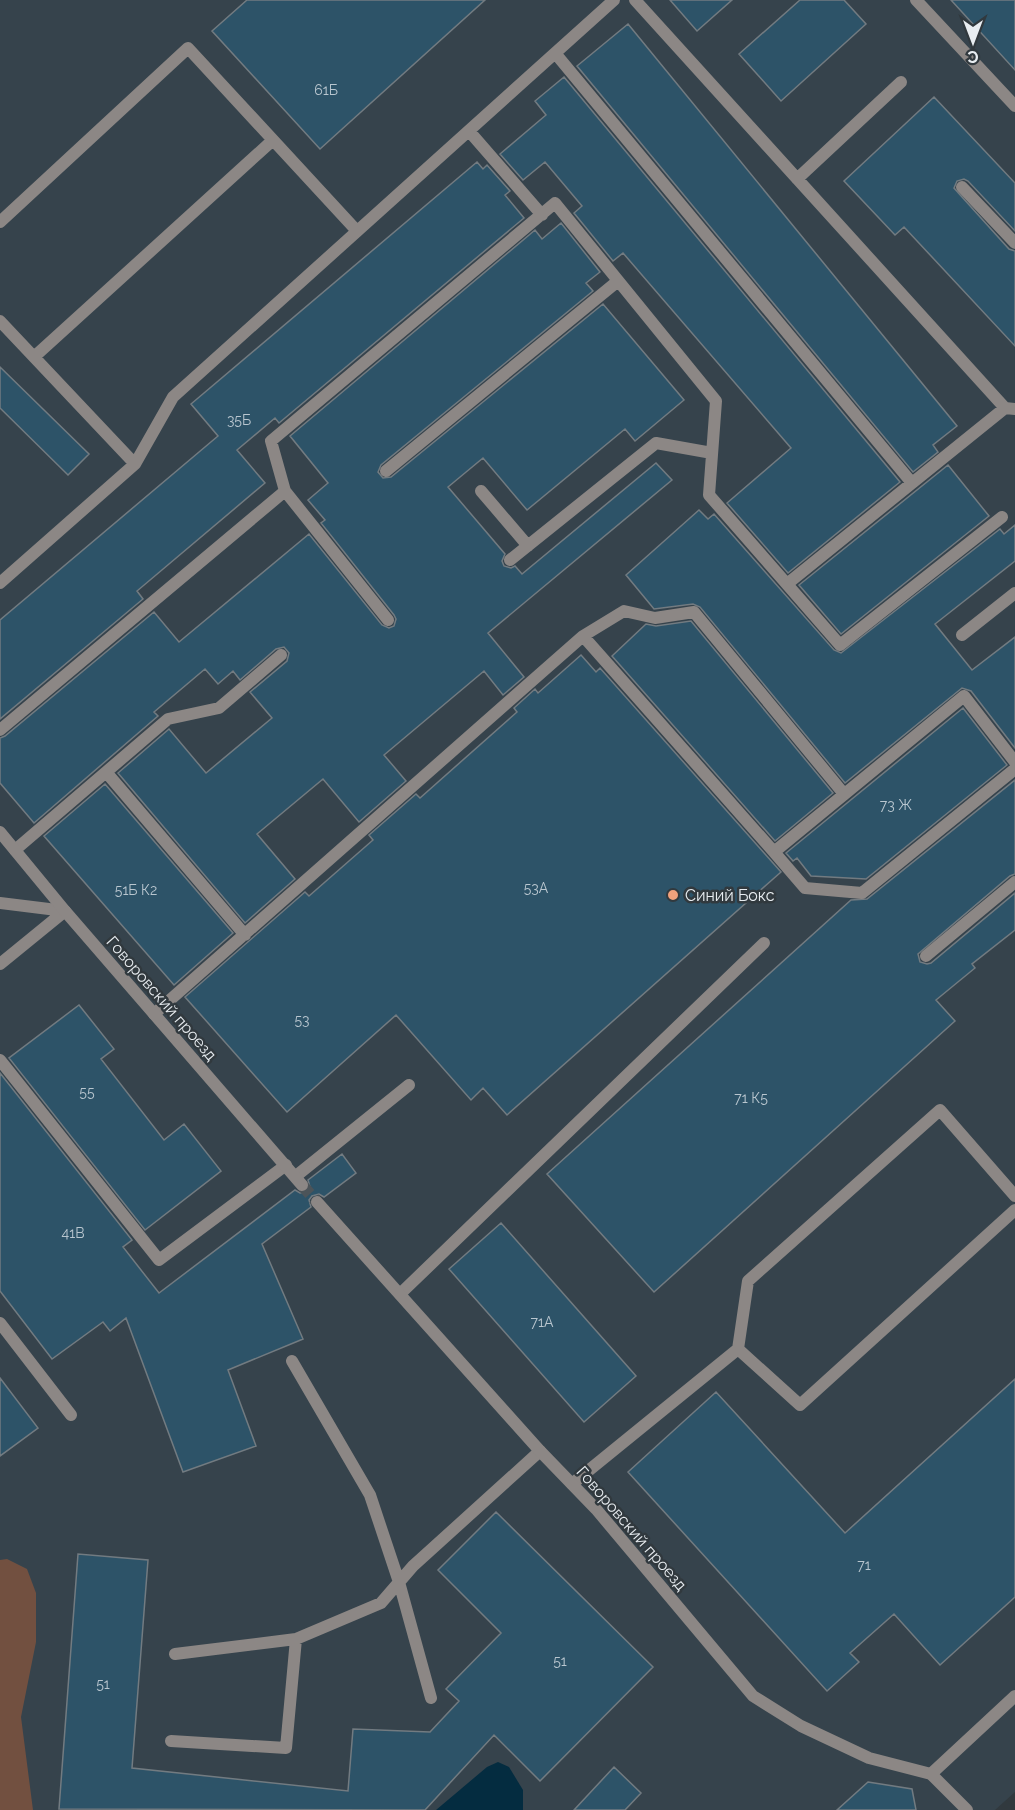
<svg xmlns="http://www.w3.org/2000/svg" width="1015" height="1810" font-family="Raleway,sans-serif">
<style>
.built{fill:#36434c}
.green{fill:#725040}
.water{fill:#042c40}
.building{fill:#2d5368;stroke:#727b81;stroke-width:1.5}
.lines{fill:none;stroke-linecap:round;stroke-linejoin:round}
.minor-tunnel{stroke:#4c5459;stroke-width:12;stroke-dasharray:12 6;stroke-linecap:butt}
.service{stroke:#8c8785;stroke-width:12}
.minor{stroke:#8c8785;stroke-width:12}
.poi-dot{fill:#f1a17c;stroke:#31393e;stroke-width:2}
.labels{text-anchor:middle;stroke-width:5;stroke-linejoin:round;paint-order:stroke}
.number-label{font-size:14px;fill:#b9c6cf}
.poi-label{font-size:16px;fill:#e8edf1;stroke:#31393e;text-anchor:start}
.street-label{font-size:16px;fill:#e8edf1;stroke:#31393e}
</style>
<rect width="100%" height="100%" fill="#31393e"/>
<path class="built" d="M 0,0 L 1015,0 L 1015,1792 L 995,1810 L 0,1810 Z"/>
<path class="green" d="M 7,1559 L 27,1569 L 36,1593 L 36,1642 L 21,1717 L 33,1810 L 0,1810 L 0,1560 Z"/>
<path class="water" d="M 498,1762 L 509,1767 L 523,1790 L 523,1810 L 436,1810 L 487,1767 Z"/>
<path class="building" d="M 247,0 L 485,0 L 320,149 L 212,31 Z
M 670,0 L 732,0 L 697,31 Z
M 800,0 L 844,0 L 866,24 L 781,101 L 739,54 Z
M 951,0 L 1015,0 L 1015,70 Z
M 628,24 L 957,426 L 933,445 L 938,452 L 913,472 L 577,66 Z
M 564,77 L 900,482 L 788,573 L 727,503 L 791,448 L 623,253 L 613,261 L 574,213 L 582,206 L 545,162 L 523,180 L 500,154 L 546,115 L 535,101 Z
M 934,97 L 1015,183 L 1015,231 L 968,181 L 964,179 L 957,181 L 954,188 L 1009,249 L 1015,251 L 1015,346 L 904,227 L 895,235 L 844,181 Z
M 477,162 L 483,169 L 487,165 L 510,191 L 505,195 L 524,218 L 279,423 L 275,418 L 237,450 L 265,483 L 137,591 L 143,599 L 0,719 L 0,620 L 218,436 L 191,404 Z
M 561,223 L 600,272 L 586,283 L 593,291 L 381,465 L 378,472 L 383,478 L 391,477 L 603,304 L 684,400 L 635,441 L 625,429 L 527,510 L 483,458 L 448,487 L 505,554 L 502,561 L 504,566 L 511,568 L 515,566 L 522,574 L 656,463 L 672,480 L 488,633 L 524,677 L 503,695 L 484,671 L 384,755 L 406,781 L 359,822 L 323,779 L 257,834 L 295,879 L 245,923 L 118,773 L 169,729 L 206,773 L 272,718 L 250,692 L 287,661 L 289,653 L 284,647 L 276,649 L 240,680 L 233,671 L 218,684 L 205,669 L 154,712 L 158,716 L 34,823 L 0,783 L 0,738 L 5,736 L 154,612 L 179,642 L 309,534 L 382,625 L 389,628 L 394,626 L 396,619 L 394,615 L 321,523 L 325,520 L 308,500 L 328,483 L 290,436 L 535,230 L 542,239 Z
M 0,367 L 89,454 L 68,475 L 0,408 Z
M 948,465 L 989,516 L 841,634 L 799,585 Z
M 699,510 L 708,519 L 714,514 L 834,650 L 841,653 L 1000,529 L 1004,534 L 1015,525 L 1015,561 L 935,624 L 972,670 L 1015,637 L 1015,748 L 971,691 L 962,688 L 845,783 L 700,607 L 693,604 L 654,609 L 626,575 Z
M 691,621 L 833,793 L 775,841 L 612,656 L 646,624 L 656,626 Z
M 581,655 L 596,672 L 600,668 L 781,872 L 507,1115 L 483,1088 L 471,1100 L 396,1015 L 287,1112 L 185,997 L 305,892 L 309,896 L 373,840 L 369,835 L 416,794 L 420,798 L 517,712 L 514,708 L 535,689 L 538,693 Z
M 963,708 L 1007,765 L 866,879 L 811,876 L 797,858 L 793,861 L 786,853 Z
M 1015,780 L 1015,874 L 1010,876 L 918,954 L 920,962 L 927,964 L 931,963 L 1015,893 L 1015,930 L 972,964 L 975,968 L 936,1000 L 955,1021 L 654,1292 L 547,1174 L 851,900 L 867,899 Z
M 105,784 L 233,933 L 174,985 L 44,836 Z
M 79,1005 L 114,1049 L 101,1059 L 164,1140 L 184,1124 L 221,1171 L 145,1230 L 9,1058 Z
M 0,1073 L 132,1240 L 123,1247 L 159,1293 L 295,1190 L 300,1193 L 307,1192 L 310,1187 L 308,1180 L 342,1154 L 356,1173 L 324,1197 L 319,1194 L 312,1196 L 309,1200 L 311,1207 L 262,1244 L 303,1339 L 228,1370 L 256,1446 L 183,1472 L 126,1318 L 110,1331 L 103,1322 L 52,1359 L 0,1291 Z
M 501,1223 L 636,1376 L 584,1422 L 449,1269 Z
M 0,1378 L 38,1428 L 0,1456 Z
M 1015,1379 L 1015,1597 L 940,1665 L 894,1614 L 850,1653 L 859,1662 L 827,1691 L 628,1472 L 716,1392 L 845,1533 Z
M 496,1512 L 653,1667 L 540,1781 L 494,1735 L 425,1810 L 59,1809 L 78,1554 L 148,1560 L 132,1768 L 348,1791 L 353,1729 L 430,1732 L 459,1701 L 446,1689 L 501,1633 L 438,1570 Z
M 614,1767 L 641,1793 L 625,1810 L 574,1810 Z
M 868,1782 L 912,1789 L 916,1810 L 837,1810 Z"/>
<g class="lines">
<path class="minor-tunnel" d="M 302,1185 L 317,1202"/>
<path class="service" d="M 635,0 L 1005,408 L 1015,409
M 916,0 L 1015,106
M 555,53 L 912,483
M 469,131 L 542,215
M 797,179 L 901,82
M 962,187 L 1015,243
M 0,222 L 188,48 L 357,231
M 0,321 L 135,464
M 34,357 L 273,140
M 386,471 L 618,281
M 285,491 L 388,620
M 481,491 L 528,546
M 510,560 L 656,443 L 712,453
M 0,583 L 135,464 L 173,397 L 614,0
M 787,584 L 1005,408
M 962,635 L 1015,593
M 583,636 L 774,852 L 964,696 L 1015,762
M 0,730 L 285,491 L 271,441 L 555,203 L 716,401 L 709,495 L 840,645 L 1002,517
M 106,772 L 245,935
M 15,850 L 168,719 L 219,708 L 281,655
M 774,852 L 805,888 L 862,893 L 1015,769
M 0,903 L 65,911
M 926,956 L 1015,882
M 0,964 L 65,911
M 154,1014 L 583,636 L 624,611 L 655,618 L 694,612 L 844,794
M 0,1060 L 159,1260 L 286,1165
M 296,1176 L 409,1085
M 400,1294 L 764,943
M 0,1323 L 71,1415
M 738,1349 L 800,1405 L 1015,1210
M 292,1361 L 370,1495 L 399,1582 L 431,1698
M 572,1484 L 738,1349 L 748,1281 L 940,1110 L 1015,1196
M 175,1654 L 296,1639
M 171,1741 L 286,1748 L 296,1639 L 381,1603 L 413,1566 L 540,1451
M 931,1774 L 1015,1696"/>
<path class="minor" d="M 0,832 L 65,911 L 302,1185
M 317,1202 L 540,1451 L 596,1509 L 753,1696 L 801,1726 L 869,1758 L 931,1774 L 967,1810"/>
</g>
<circle class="poi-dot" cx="673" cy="895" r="6"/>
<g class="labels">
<g class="number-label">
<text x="326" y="95">61Б</text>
<text x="239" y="425">35Б</text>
<text x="896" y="810">73 Ж</text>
<text x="536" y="893">53А</text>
<text x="136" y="895">51Б К2</text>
<text x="302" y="1025">53</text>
<text x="87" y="1097">55</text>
<text x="751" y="1103">71 К5</text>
<text x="73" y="1238">41В</text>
<text x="542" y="1327">71А</text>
<text x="864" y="1570">71</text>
<text x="560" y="1666">51</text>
<text x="103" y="1689">51</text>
</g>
<g class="poi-label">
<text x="685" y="901">Синий Бокс</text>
</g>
<g class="street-label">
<text transform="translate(162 998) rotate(49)" y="6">Говоровский проезд</text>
<text transform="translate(632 1528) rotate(49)" y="6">Говоровский проезд</text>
</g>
</g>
<g transform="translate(973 42) rotate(180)" stroke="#31393e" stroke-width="4.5" paint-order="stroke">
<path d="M0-4.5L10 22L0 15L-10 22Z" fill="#e8edf1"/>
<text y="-9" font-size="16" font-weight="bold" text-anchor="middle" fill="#e8edf1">С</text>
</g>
</svg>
